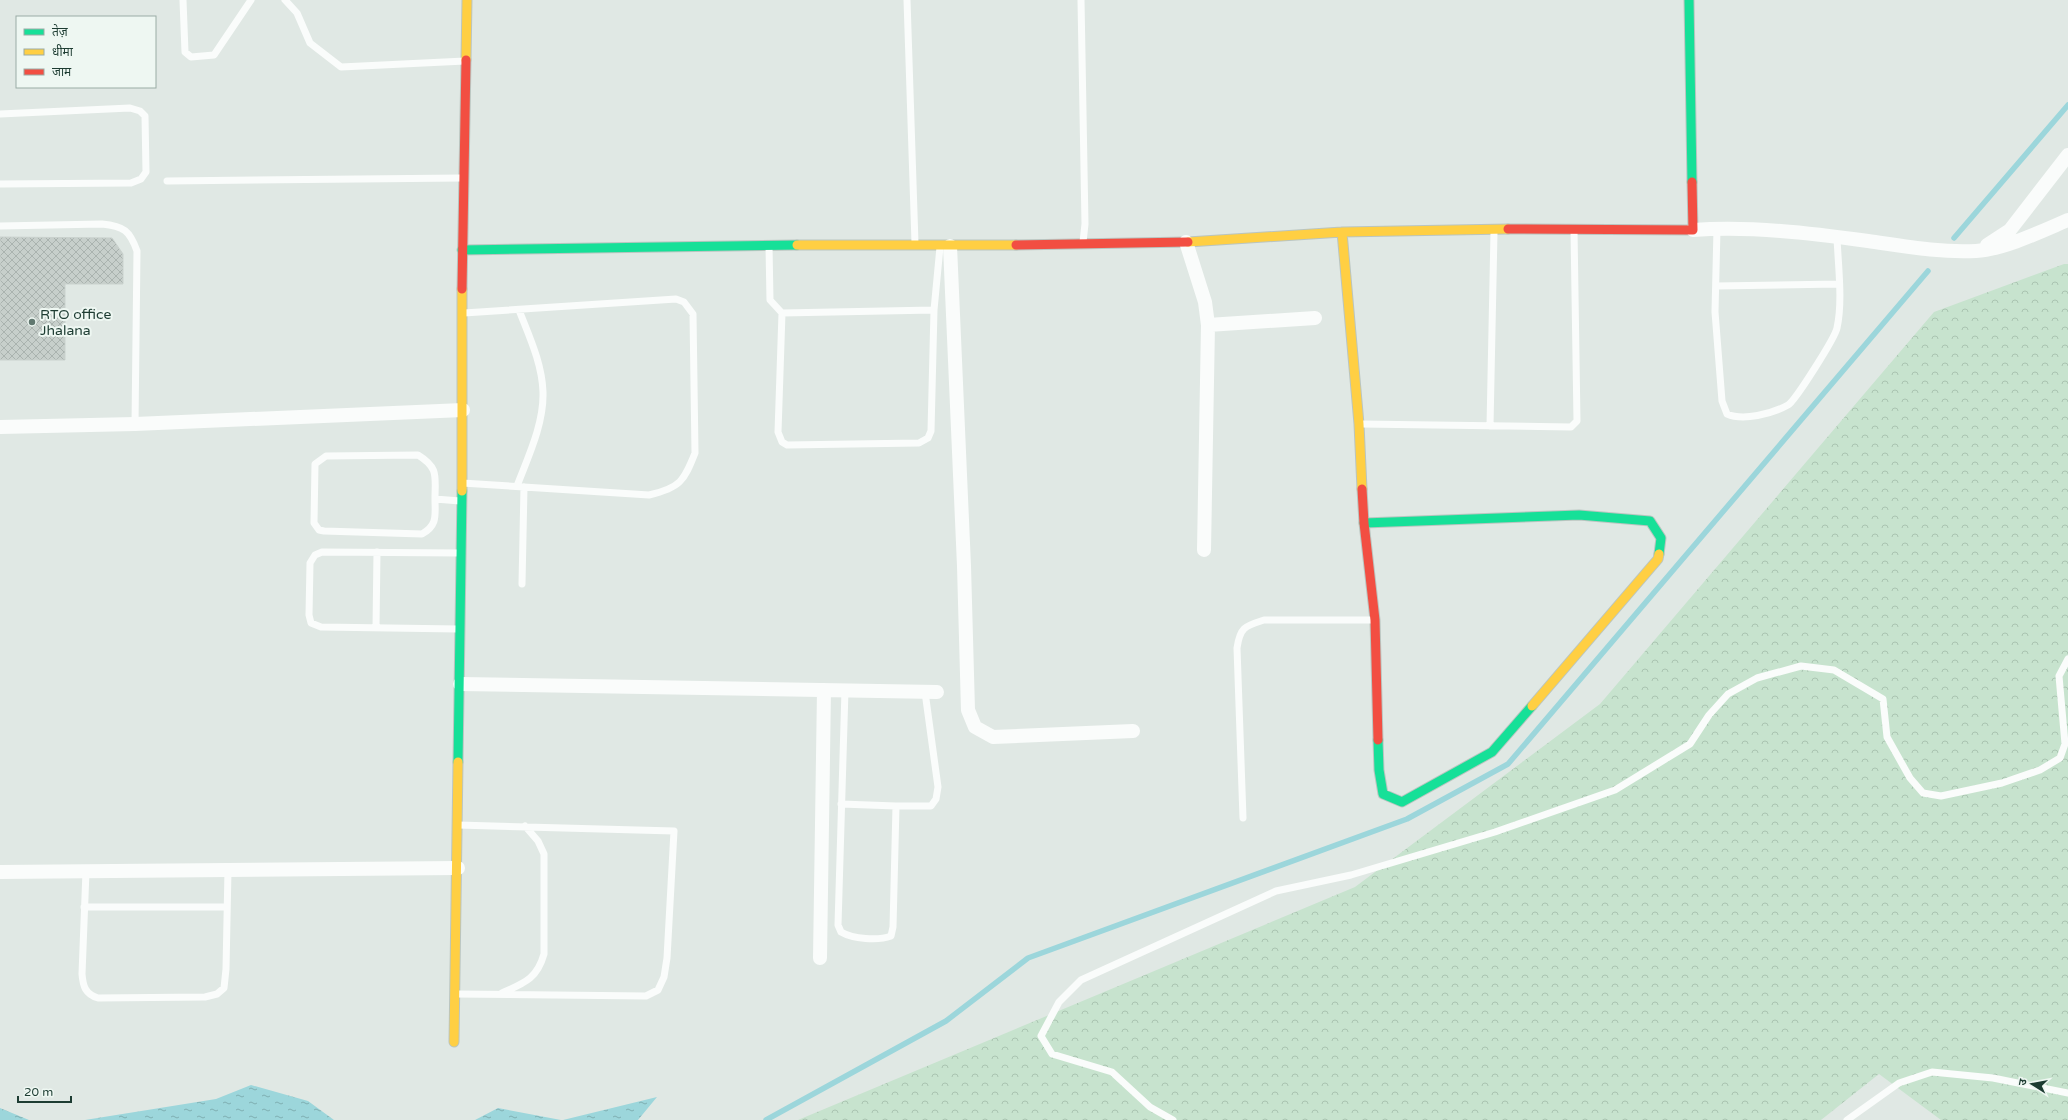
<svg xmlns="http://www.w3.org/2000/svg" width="2068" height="1120" font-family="'Varela Round','Noto Sans Devanagari',sans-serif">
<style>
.forest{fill:url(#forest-crowns)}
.water{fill:url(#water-ripples)}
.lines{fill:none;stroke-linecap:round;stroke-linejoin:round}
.stream{stroke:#9cd6db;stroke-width:5.5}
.building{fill:url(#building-cross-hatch);stroke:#c9d1cd}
.fast-casing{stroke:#bac5c0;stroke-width:11}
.slow-casing{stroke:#bac5c0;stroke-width:11}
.jam-casing{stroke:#bac5c0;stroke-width:11}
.lane{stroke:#fafcfb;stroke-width:7}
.street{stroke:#fafcfb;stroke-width:14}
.fast{stroke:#16e098;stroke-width:9}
.slow{stroke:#ffcf43;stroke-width:9}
.jam{stroke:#f24e42;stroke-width:9}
.poi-dot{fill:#617870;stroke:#eef7f2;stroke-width:1.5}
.labels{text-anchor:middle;stroke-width:4;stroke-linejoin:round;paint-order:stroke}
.poi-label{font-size:14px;fill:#1d3c32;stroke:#eef7f2;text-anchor:start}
</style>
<defs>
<pattern id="forest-crowns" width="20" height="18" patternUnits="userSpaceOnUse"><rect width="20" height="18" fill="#c7e3ce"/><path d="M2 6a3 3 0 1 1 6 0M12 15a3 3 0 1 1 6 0" fill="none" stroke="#aac4b1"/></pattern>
<pattern id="water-ripples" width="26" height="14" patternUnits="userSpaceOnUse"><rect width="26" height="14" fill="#9cd6db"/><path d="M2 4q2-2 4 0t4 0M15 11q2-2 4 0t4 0" fill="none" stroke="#7fafb2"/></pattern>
<pattern id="building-cross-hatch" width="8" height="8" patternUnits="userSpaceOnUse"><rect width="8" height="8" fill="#c7cfcb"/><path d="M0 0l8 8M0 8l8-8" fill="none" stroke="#aab3af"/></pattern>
</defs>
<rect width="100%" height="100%" fill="#e0e8e4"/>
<path class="forest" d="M 2064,264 L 2068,264 L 2068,1120 L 1941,1120 L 1879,1074 L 1821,1120 L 798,1120 L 1355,887 L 1600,704 L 1934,312 Z"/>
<path class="water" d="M 251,1085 L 308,1101 L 334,1120 L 85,1120 L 216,1099 Z
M 657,1097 L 638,1120 L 563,1120 Z
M 0,1108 L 29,1120 L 0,1120 Z
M 498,1108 L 561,1120 L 475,1120 Z"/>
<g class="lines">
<path class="stream" d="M 1954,238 L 2068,105
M 766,1120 L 946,1021 L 1028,958 L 1407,819 L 1508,764 L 1928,271"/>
</g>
<path class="building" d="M 0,237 L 112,238 L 123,254 L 123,284 L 65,284 L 65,360 L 0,360 Z"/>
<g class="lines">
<g class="fast-casing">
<path id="fast" d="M 1689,0 L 1692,182
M 462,250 L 797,245
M 1364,523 L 1579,515 L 1650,521 L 1661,538 L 1659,554
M 1378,740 L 1379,770 L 1383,794 L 1402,802 L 1492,752 L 1532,706
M 458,762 L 462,491"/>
</g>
<g class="slow-casing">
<path id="slow" d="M 466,60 L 467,0
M 1342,232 L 1359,424 L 1362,489
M 1188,242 L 1342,232 L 1508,229
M 797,245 L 1016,245
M 462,491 L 462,289
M 1532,706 L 1658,559 L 1659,554
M 454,1042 L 458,762"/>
</g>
<g class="jam-casing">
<path id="jam" d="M 1508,229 L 1693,230 L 1692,182
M 1016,245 L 1188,242
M 462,289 L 466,60
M 1362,489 L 1364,523 L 1375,620 L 1378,740"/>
</g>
<path class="lane" d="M 183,0 L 185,52 L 191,57 L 214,55 L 251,0
M 285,0 L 297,13 L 310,43 L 341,67 L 465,61
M 907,0 L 915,243
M 1081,0 L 1085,224 L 1083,242
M 0,114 L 130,108 L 140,111 L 145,116 L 146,172 L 141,179 L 131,183 L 0,184
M 167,181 L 462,178
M 0,226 L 102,224 C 124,226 130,231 137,251 L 135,424
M 1717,229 L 1715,312 L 1722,401 L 1727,414 C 1743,421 1772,414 1788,405 C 1795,401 1835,338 1837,328 C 1843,301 1838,265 1837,237
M 769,246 L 770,300 L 782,313 L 778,432 L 782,442 L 787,445 L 919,443 L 928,438 L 931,431 L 934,310
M 1716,286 L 1839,284
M 782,313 L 934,310 L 940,247
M 1361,424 L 1571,427 L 1577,421 L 1574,230
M 1490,426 L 1494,232
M 462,483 L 649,495 C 680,488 684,481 695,453 L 693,314 L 684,302 L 676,299 L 464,313
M 517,486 C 528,457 544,424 543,392 C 542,363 529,336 519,310
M 435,499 C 435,515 438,525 422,534 L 324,531 L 319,530 L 314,523 L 315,464 L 326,456 L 418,455 C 439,468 435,476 435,499 L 460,501
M 522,584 L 524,487
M 376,628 L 377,552
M 458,629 L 321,627 L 311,623 L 309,615 L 310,563 L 315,555 L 322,552 L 461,553
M 845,690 L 838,925 L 841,932 C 853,939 878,941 891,936 L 893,927 L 896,806 L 931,806 L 936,799 L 938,787 L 925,692
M 841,804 L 896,806
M 1243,818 L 1237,648 C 1240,627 1245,626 1264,620 L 1373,620
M 86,871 L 82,974 C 83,986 85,994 98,998 L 205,997 L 217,994 L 224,988 L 226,969 L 228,870
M 84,907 L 227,907
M 502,993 C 524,983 537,979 544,954 L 544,854 L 538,841 L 525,826
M 455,994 L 646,996 L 658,990 L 664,977 L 667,958 L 674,831 L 458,825
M 1173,1120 L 1150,1107 L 1112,1072 L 1052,1054 L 1041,1036 L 1059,1002 L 1081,980 L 1276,891 L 1351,875 L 1495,832 L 1615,790 L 1690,744 L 1709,715 L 1728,694 L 1757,678 L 1801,666 L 1834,670 L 1883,699 L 1887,737 L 1910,778 L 1923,793 L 1941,796 L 2002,783 L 2040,770 L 2060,758 L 2065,744 L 2059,676 L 2068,659
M 1847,1120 L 1899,1083 L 1932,1072 L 1993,1078 L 2068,1093"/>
<path class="street" d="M 1693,230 C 1751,226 1810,233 1868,241 C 1903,246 1940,253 1976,251 C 2005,249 2042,231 2068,220
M 1186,242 L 1205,302 L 1208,325 L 1204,550
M 1987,245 L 2010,230 L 2068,155
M 950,246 L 964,566 L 968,710 L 975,727 L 993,737 L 1133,731
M 1208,325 L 1315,318
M 0,427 L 135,424 L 463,410
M 460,684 L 937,692
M 0,872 L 458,868
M 820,958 L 824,690"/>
<use href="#fast" class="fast"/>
<use href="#slow" class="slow"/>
<use href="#jam" class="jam"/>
</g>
<circle class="poi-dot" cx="32" cy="322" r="4"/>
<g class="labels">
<g class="poi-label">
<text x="40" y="319">RTO office<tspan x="40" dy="16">Jhalana</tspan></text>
</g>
</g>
<rect x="16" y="16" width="140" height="72" fill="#eef7f2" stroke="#9aaca5"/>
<rect x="24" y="29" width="20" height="6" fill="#16e098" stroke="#9aaca5"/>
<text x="52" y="36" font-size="12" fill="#1d3c32">तेज़</text>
<rect x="24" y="49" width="20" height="6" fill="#ffcf43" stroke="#9aaca5"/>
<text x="52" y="56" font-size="12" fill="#1d3c32">धीमा</text>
<rect x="24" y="69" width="20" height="6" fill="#f24e42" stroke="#9aaca5"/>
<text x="52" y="76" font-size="12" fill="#1d3c32">जाम</text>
<g transform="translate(2032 1084) rotate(281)" stroke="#eef7f2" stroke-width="3" paint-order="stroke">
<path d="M0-3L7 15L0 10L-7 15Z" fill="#1d3c32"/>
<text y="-6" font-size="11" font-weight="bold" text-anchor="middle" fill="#1d3c32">उ</text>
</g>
<path d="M18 1096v6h53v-6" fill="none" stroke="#1d3c32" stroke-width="2"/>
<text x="24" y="1096" font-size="12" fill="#1d3c32" stroke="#eef7f2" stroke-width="3" paint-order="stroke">20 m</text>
</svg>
